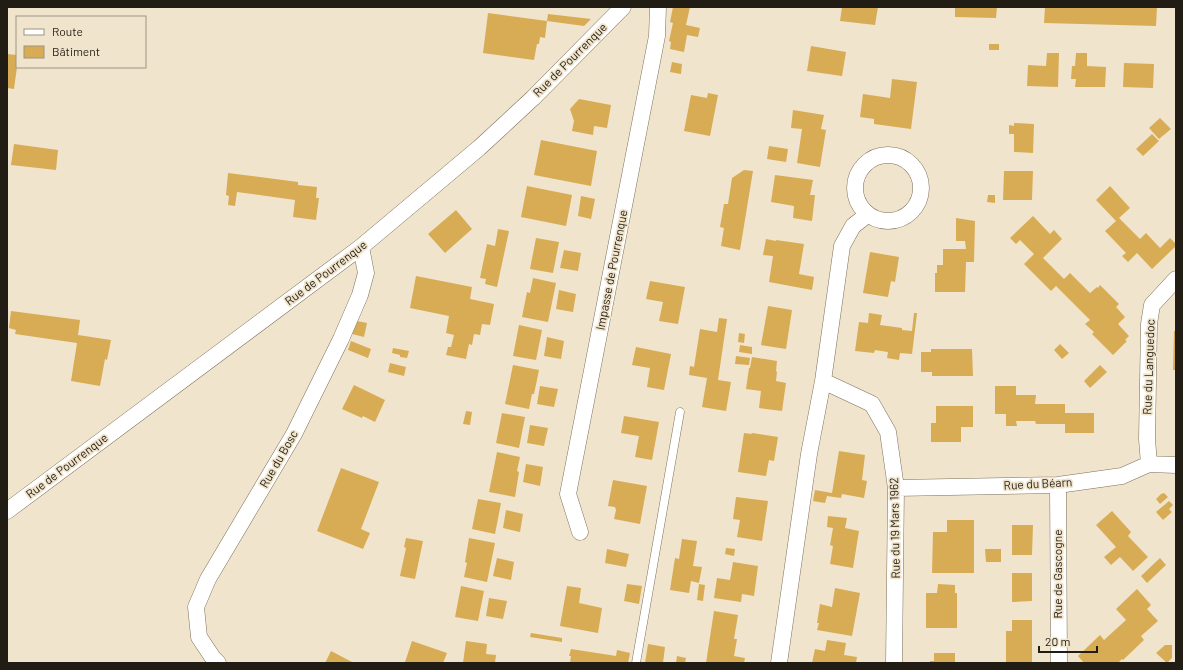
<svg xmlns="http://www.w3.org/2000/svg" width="1183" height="670" font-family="Barlow,sans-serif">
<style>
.building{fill:#d7ac54}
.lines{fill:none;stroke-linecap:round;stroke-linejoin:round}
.lane-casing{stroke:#7c705b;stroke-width:9}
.street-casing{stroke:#7c705b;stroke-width:17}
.lane{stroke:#fff;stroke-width:8}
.street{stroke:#fff;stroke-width:16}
.labels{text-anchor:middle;stroke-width:3.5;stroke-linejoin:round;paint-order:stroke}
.street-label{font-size:12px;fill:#221d14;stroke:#f1e4cc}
</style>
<rect width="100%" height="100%" fill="#f1e4cc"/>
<path class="building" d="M 673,7 L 690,7 L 686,25 L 700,28 L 698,37 L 687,35 L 684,52 L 670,49 L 671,42 L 669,41 L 673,23 L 670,22 Z
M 842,7 L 878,7 L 875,25 L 840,21 Z
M 955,7 L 997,7 L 996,18 L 955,17 Z
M 1045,7 L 1157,7 L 1156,26 L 1044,23 Z
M 488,13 L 547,21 L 545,38 L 540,37 L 539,44 L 537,44 L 534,60 L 483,53 Z
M 548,14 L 591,19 L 584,26 L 547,21 Z
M 989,44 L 999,44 L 999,50 L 989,50 Z
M 811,46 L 846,52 L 842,76 L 807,71 Z
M 1047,53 L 1059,53 L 1058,87 L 1027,86 L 1028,65 L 1046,66 Z
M 1076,53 L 1087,53 L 1087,66 L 1106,67 L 1105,87 L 1075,87 L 1076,79 L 1071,79 L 1072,66 L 1075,66 Z
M 7,54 L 17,55 L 17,67 L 14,89 L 7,88 Z
M 672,62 L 682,64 L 681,74 L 670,72 Z
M 1124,63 L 1154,64 L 1153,88 L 1123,87 Z
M 892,79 L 917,82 L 911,129 L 874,124 L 874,119 L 860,117 L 863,94 L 890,98 Z
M 708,93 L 718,95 L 710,136 L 684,131 L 691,95 L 707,98 Z
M 579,99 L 611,105 L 607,128 L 594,126 L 593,135 L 572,131 L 574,121 L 570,109 Z
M 793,110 L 824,115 L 821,129 L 826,130 L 820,167 L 797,163 L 802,129 L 791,128 Z
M 1160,118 L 1171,129 L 1159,139 L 1149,128 Z
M 1014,123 L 1034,124 L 1033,153 L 1014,152 L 1014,134 L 1009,134 L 1009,125 L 1014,126 Z
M 1152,134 L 1159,141 L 1143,156 L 1136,149 Z
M 541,140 L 597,151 L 591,186 L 534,175 Z
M 14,144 L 58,150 L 56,170 L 11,165 Z
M 769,146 L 788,149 L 786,162 L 767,159 Z
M 744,170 L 753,171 L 740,250 L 721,246 L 724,228 L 720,227 L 724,204 L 728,204 L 732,178 Z
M 1004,171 L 1033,171 L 1032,200 L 1003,200 Z
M 228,173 L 298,182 L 298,185 L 317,187 L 316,198 L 319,198 L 316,220 L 293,217 L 295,200 L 237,192 L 235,206 L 228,205 L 229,196 L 226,195 Z
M 775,175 L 813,180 L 810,195 L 815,195 L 812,221 L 793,218 L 794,206 L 771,202 Z
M 527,186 L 572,195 L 566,226 L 521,217 Z
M 1110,186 L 1130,208 L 1119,218 L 1140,239 L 1146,233 L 1160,248 L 1170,238 L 1176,244 L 1176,246 L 1152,269 L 1137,253 L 1128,262 L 1122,256 L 1126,253 L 1105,231 L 1116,221 L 1096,200 Z
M 988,195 L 995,195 L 995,203 L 987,202 Z
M 581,196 L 595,199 L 591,219 L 578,216 Z
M 456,210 L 472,229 L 445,253 L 428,234 Z
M 1033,216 L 1050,234 L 1054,230 L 1062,239 L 1043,258 L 1064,279 L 1070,273 L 1090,293 L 1097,287 L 1098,288 L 1100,285 L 1119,304 L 1116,307 L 1125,317 L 1118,324 L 1129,336 L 1125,340 L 1127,341 L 1113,355 L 1092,334 L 1094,332 L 1085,324 L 1090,320 L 1056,286 L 1051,291 L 1024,264 L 1034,254 L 1020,240 L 1016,244 L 1010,238 Z
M 956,218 L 975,221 L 974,262 L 966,262 L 965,292 L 935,292 L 935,273 L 937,273 L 937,265 L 943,265 L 943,249 L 966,249 L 965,241 L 956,241 Z
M 498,229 L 509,231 L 497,287 L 485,284 L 486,279 L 480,278 L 487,244 L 495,246 Z
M 536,238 L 559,242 L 553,273 L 530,269 Z
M 766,239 L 776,241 L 776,240 L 804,244 L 799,274 L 814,277 L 812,290 L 769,282 L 773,256 L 763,255 Z
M 564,250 L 581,253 L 578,271 L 560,268 Z
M 870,252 L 899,257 L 895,282 L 891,281 L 888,297 L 863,293 Z
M 416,276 L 472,287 L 470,299 L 494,304 L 490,325 L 482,324 L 480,335 L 474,334 L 472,345 L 469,344 L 466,359 L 446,355 L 448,347 L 451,347 L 454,335 L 446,333 L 449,316 L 410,308 Z
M 533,278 L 556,283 L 548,322 L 522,317 L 527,292 L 530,293 Z
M 650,281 L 685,287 L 678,324 L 659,321 L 663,302 L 646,299 Z
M 559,290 L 576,294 L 573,312 L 556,309 Z
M 768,306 L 792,310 L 786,349 L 761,345 Z
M 11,311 L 80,320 L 78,335 L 111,340 L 107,360 L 105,359 L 100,386 L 71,381 L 77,343 L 15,334 L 16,330 L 9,328 Z
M 869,313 L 882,315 L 880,325 L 902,328 L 902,330 L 912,331 L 914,313 L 917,313 L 912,354 L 900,353 L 899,360 L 887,358 L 888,352 L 875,350 L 874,353 L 855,351 L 859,322 L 868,323 Z
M 719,318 L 727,319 L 718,380 L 731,382 L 726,411 L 702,407 L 707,378 L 689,375 L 690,366 L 694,367 L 700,329 L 717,332 Z
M 357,321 L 367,323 L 364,337 L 352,334 Z
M 519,325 L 542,330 L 536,360 L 513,356 Z
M 1174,331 L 1176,331 L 1176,370 L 1173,370 Z
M 739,333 L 745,334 L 744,343 L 738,342 Z
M 547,337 L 564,341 L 561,359 L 544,356 Z
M 351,341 L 371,349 L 368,358 L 348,350 Z
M 1060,344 L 1069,353 L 1062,359 L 1054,350 Z
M 740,345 L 752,347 L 752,354 L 739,352 Z
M 636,347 L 671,354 L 664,390 L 647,387 L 650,368 L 632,365 Z
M 393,348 L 409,351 L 407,358 L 400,357 L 400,355 L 392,353 Z
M 931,349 L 972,349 L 973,376 L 932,376 L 932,372 L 921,372 L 921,352 L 931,352 Z
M 736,356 L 750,358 L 749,365 L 735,364 Z
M 752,357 L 777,361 L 776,371 L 777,372 L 776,381 L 786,383 L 782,411 L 759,408 L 761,391 L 746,389 L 749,368 L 750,368 Z
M 390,363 L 406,367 L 404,376 L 388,372 Z
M 513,365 L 539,370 L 534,394 L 532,394 L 529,409 L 505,404 Z
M 1100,365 L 1107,372 L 1090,388 L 1084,381 Z
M 354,385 L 385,400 L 375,422 L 363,416 L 362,418 L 342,409 Z
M 540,386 L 558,389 L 554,407 L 537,404 Z
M 995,386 L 1016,386 L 1016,395 L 1036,395 L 1035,404 L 1065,404 L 1065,413 L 1094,413 L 1094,433 L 1065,433 L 1065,424 L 1036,424 L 1035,421 L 1016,421 L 1017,426 L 1006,426 L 1006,414 L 995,414 Z
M 936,406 L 973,406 L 973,427 L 961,427 L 961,442 L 931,442 L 931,423 L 936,423 Z
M 466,411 L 472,412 L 470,425 L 463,424 Z
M 502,413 L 525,417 L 519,448 L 496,443 Z
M 624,416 L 659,422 L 652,460 L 635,457 L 639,436 L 621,433 Z
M 530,425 L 548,428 L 544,446 L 527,443 Z
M 744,433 L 751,434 L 752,433 L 778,437 L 774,461 L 769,460 L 766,476 L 738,472 Z
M 839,451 L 865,455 L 862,480 L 867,481 L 864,498 L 842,494 L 841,498 L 827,496 L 825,503 L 813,501 L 815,490 L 832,493 Z
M 497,452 L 520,457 L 517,471 L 519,472 L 515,497 L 489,492 Z
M 526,464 L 543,467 L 540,486 L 523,482 Z
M 341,468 L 379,482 L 361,529 L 370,533 L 363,549 L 317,531 Z
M 613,480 L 647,486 L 640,524 L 614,519 L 616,510 L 615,507 L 608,506 Z
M 1164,493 L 1168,497 L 1160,504 L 1156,499 L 1161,494 Z
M 736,497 L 768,501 L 762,541 L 737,537 L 740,520 L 733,519 Z
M 478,499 L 501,503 L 495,534 L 472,529 Z
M 1169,501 L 1173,505 L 1169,509 L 1172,512 L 1163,520 L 1156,512 Z
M 506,510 L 523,514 L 520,532 L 503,528 Z
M 1112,511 L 1131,532 L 1128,536 L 1148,557 L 1133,571 L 1120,557 L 1111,565 L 1104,557 L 1116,547 L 1096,525 Z
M 828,516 L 847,518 L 845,528 L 859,531 L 853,568 L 830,564 L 833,546 L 830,545 L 833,528 L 827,527 Z
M 947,520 L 974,520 L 974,573 L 932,573 L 933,532 L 947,532 Z
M 1012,525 L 1033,525 L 1032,555 L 1012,555 Z
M 406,538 L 423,541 L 415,579 L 400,576 L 406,548 L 404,547 Z
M 469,538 L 495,543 L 487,582 L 464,577 L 467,563 L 465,562 Z
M 682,539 L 697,541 L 693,566 L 702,567 L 699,583 L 691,581 L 689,593 L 670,590 L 675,558 L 679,559 Z
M 726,548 L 735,549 L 734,556 L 725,554 Z
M 607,549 L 629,554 L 626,567 L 605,563 Z
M 985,549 L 1001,549 L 1001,562 L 986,562 Z
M 497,558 L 514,562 L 511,580 L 493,576 Z
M 1160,558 L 1166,565 L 1147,583 L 1141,576 Z
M 733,562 L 758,566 L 754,596 L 742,594 L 741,602 L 714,598 L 717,578 L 730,580 Z
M 1012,573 L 1032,573 L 1032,601 L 1012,602 Z
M 627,584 L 642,586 L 639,604 L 624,601 Z
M 699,584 L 705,585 L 703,601 L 697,600 Z
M 938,584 L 955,585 L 955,593 L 957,593 L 957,628 L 926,628 L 926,593 L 937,593 Z
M 461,586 L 484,591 L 478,621 L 455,617 Z
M 567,586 L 581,588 L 579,603 L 602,608 L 598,633 L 560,626 Z
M 835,588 L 860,593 L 852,636 L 817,630 L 819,623 L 817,623 L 820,604 L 832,607 Z
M 1137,589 L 1151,605 L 1147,609 L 1158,621 L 1141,636 L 1144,640 L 1123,660 L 1122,659 L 1118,663 L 1084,663 L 1078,656 L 1100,635 L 1104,640 L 1126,620 L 1116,609 Z
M 489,598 L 507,601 L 503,619 L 486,616 Z
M 714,611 L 738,615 L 734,639 L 737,639 L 734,656 L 745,658 L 744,663 L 706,663 Z
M 1012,620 L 1032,620 L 1032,663 L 1006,663 L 1006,631 L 1012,631 Z
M 531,633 L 562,638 L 562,642 L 530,637 Z
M 827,640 L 846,643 L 844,655 L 857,657 L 856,663 L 812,663 L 815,649 L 825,651 Z
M 412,641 L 447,653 L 443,663 L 405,662 Z
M 466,641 L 487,644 L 486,654 L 496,655 L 495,663 L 463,663 Z
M 648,644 L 665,647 L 663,663 L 645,663 Z
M 1165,645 L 1172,645 L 1172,658 L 1167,663 L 1156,653 Z
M 571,649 L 616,656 L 617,650 L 630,653 L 628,663 L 570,663 L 571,656 L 569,656 Z
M 331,651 L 354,663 L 325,663 Z
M 934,653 L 955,653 L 955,663 L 930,663 L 930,661 L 934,661 Z
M 677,656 L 686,658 L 685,663 L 676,663 Z"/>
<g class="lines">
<g class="lane-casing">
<path id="lane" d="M 636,663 L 680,412"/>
</g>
<g class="street-casing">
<path id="street" d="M855 188a33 33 0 1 1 66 0a33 33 0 1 1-66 0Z
M 823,381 L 872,404 L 888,432 L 896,488 L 894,663
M 1149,464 L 1147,439 L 1149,324 L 1152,305 L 1176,279
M 1058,485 L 1059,663
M 896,488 L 1058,485 L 1122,476 L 1149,464 L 1176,465
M 7,511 L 361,247 L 479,148 L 533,98 L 623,7
M 580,532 L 568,494 L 657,36 L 658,7
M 218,663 L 213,658 L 199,637 L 196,607 L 208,579 L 294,434 L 341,339 L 360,295 L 366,273 L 361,247
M 779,663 L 809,454 L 823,381 L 842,246 L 853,226 L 867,215"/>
</g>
<use href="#lane" class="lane"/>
<use href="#street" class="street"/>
</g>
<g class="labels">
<g class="street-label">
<text transform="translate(570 60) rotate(-45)" y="4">Rue de Pourrenque</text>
<text transform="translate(612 270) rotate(-79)" y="4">Impasse de Pourrenque</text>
<text transform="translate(326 273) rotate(-37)" y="4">Rue de Pourrenque</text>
<text transform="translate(1149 367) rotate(-88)" y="4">Rue du Languedoc</text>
<text transform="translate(279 459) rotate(-60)" y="4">Rue du Bosc</text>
<text transform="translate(67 466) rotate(-37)" y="4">Rue de Pourrenque</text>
<text transform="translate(1038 484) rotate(-3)" y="4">Rue du Béarn</text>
<text transform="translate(895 528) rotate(-91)" y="4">Rue du 19 Mars 1962</text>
<text transform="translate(1058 574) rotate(-90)" y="4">Rue de Gascogne</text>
</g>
</g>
<rect width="1183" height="670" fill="none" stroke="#221d14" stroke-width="16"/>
<rect x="16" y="16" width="130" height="52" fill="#f1e4cc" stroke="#9e9482"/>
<rect x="24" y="29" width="20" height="6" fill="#ffffff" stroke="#9e9482"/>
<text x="52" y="36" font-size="12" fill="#221d14">Route</text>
<rect x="24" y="46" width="20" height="12" fill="#d7ac54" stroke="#9e9482"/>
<text x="52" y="56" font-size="12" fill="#221d14">Bâtiment</text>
<path d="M1039 646v6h58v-6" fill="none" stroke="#221d14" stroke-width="2"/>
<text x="1045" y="646" font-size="12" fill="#221d14" stroke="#f1e4cc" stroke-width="3" paint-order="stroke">20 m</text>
</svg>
